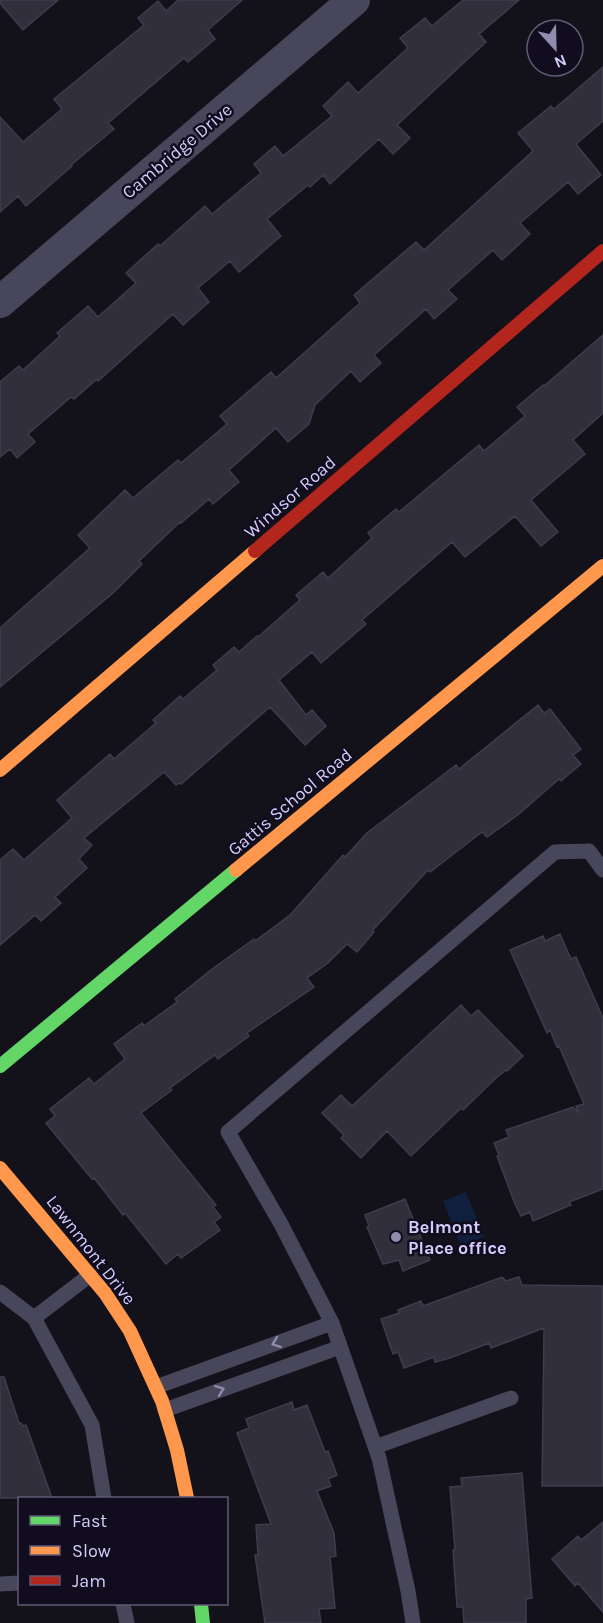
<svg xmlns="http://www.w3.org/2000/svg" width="603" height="1623" font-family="Karla,sans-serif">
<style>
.water{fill:#0f1f3d}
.building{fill:#312f3c;stroke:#403b4d;stroke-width:1.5}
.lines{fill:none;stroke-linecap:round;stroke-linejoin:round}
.lane{stroke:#48465a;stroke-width:15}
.street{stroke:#48465a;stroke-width:32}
.fast{stroke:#63d668;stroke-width:14}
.slow{stroke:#ff974d;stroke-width:14}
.jam{stroke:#b3261e;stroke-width:14}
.oneway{stroke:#8e8aab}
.poi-dot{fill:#918bad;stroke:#110d1e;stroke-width:2}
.labels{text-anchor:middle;stroke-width:5;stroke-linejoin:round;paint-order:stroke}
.street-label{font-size:18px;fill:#d5cdfc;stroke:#110d1e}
.poi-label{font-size:18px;font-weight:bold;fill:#d5cdfc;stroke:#110d1e;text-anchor:start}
</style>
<rect width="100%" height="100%" fill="#13111a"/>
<path class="water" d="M 466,1192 L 484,1237 L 461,1246 L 443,1201 Z"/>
<path class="building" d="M 0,0 L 58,0 L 23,30 L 0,3 Z
M 178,0 L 242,0 L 208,30 L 215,39 L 188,62 L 184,58 L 108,123 L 114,129 L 71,165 L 72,166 L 26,206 L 18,196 L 0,212 L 0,117 L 23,142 L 62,109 L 54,99 L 144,25 L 138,18 L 158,1 L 166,11 Z
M 463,0 L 519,0 L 479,34 L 486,42 L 397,125 L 410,138 L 393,154 L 379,139 L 330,184 L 323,175 L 310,187 L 308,185 L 267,219 L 281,236 L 239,272 L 230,261 L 198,288 L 209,302 L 183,325 L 173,314 L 98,381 L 97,379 L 74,399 L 71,397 L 28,434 L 35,442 L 17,458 L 10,449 L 0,457 L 0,382 L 19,366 L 23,370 L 60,336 L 57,333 L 88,306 L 98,317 L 136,283 L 126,273 L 158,244 L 160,246 L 205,206 L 212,214 L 261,173 L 254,164 L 275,146 L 283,156 L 332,116 L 323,106 L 348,82 L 358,93 L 408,48 L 400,38 L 425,18 L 432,26 Z
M 603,67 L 603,121 L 576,144 L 601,175 L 578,194 L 568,182 L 520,223 L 530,234 L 502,260 L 493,250 L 448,290 L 457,299 L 434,319 L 426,309 L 374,355 L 381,363 L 360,382 L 351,371 L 315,405 L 309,424 L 288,442 L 276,428 L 229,470 L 239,482 L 213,504 L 209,499 L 181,523 L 180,522 L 139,561 L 142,564 L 113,593 L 0,687 L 0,628 L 90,548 L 78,535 L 125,490 L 133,498 L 178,460 L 181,463 L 227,424 L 220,416 L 271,372 L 276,378 L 360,303 L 354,295 L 416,242 L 424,250 L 533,151 L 518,133 L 551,106 L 554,109 Z
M 603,335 L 603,413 L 573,440 L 585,454 L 531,500 L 558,532 L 541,546 L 515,516 L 465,557 L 452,542 L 362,620 L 366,624 L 321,663 L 312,652 L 279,680 L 306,715 L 312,710 L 326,726 L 305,745 L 270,707 L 181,784 L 179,783 L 176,785 L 164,772 L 84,838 L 92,845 L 79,859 L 87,868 L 55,897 L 61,903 L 41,921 L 35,915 L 0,945 L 0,860 L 13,849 L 24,860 L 72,818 L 57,800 L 110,754 L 114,759 L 156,723 L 153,720 L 180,696 L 183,699 L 217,670 L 213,665 L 234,647 L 239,652 L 257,636 L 258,637 L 300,600 L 296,595 L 323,572 L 328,578 L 372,538 L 368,533 L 396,509 L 399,512 L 479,445 L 484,451 L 525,416 L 517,407 L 543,385 L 544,386 Z
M 538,705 L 544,713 L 550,709 L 581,749 L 573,755 L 581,764 L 561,781 L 559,779 L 519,814 L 487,837 L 482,832 L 430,872 L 428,870 L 372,931 L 374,932 L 357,952 L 347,944 L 328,963 L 307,978 L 314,987 L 247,1033 L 249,1036 L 218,1059 L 215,1055 L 170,1088 L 172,1090 L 141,1113 L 216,1205 L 213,1207 L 221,1217 L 214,1222 L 220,1230 L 181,1258 L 178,1254 L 166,1264 L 125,1213 L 123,1215 L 94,1178 L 92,1179 L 46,1123 L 55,1116 L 50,1109 L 89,1078 L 94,1084 L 125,1059 L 114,1044 L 142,1023 L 144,1026 L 177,1002 L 175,999 L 212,969 L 254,939 L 255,941 L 290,915 L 343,855 L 345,857 L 367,833 L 456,765 L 459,769 Z
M 560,934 L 571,959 L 576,957 L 603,1018 L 603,1189 L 569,1202 L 571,1205 L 533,1221 L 530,1212 L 521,1216 L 515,1204 L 497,1156 L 499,1155 L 494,1143 L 509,1137 L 506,1130 L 573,1107 L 579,1113 L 576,1106 L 584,1104 L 559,1046 L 557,1047 L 550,1030 L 547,1033 L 510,950 L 543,936 L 545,941 Z
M 461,1005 L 471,1016 L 478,1010 L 523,1056 L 507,1071 L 506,1070 L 495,1079 L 463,1110 L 461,1108 L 411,1156 L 387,1131 L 361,1158 L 341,1138 L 344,1135 L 322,1113 L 341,1095 L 352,1106 Z
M 405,1199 L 430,1260 L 403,1271 L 399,1260 L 383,1264 L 367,1227 L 369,1226 L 365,1215 Z
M 502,1277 L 506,1281 L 519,1277 L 522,1285 L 603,1286 L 603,1486 L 542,1486 L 544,1328 L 491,1348 L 489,1343 L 450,1358 L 435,1362 L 434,1357 L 404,1368 L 398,1352 L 393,1354 L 381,1319 L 399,1313 L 398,1310 L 421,1301 L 423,1306 Z
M 0,1377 L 4,1377 L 19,1423 L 21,1423 L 23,1426 L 26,1425 L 52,1498 L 0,1498 Z
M 292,1402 L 294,1410 L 307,1405 L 325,1452 L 328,1451 L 337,1475 L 328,1479 L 331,1486 L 317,1491 L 334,1533 L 336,1556 L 330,1557 L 335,1608 L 319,1609 L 321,1623 L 265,1623 L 255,1555 L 258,1555 L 256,1525 L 271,1524 L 237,1433 L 249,1428 L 246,1419 Z
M 522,1473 L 532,1598 L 526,1599 L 526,1623 L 464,1623 L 463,1607 L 457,1607 L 453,1550 L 455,1550 L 450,1487 L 462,1486 L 461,1478 Z
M 603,1522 L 603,1612 L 578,1583 L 575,1586 L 552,1559 L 578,1536 L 581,1540 Z"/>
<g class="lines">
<path class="lane" d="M 0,1292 L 34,1318 L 92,1425 L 104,1498
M 34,1318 L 90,1275
M 156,1387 L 332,1323
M 165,1410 L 340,1347
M 375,1447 L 511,1398
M 0,1584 L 20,1583
M 123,1604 L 127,1623
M 413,1623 L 408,1591 L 379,1458 L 332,1323 L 281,1224 L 228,1132 L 555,852 L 589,851 L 603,870"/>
<path class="street" d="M 0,302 L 354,0"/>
<path class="fast" d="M 0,1066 L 236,870
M 201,1604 L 203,1623"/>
<path class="slow" d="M 0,770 L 255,551
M 236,870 L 603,566
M 0,1168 L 105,1293 L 130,1331 L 162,1401 L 177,1450 L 187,1498"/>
<path class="jam" d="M 255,551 L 603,251"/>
</g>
<defs><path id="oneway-chevron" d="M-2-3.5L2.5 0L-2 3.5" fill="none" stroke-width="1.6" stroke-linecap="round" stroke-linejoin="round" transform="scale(1.5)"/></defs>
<g class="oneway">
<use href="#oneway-chevron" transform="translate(276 1343) rotate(160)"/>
<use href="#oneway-chevron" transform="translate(220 1390) rotate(-20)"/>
</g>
<circle class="poi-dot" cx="396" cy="1237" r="6"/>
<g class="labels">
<g class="street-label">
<text transform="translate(177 151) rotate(-40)" y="6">Cambridge Drive</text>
<text transform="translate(290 497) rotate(-41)" y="6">Windsor Road</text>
<text transform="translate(290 802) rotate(-40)" y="6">Gattis School Road</text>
<text transform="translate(91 1250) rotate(52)" y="6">Lawnmont Drive</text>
</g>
<g class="poi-label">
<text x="408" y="1233">Belmont<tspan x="408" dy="21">Place office</tspan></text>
</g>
</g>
<rect x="18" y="1497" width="210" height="108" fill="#110d1e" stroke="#5f5a77" stroke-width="1.5"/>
<rect x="30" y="1516" width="30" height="9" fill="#63d668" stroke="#5f5a77" stroke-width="1.5"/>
<text x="72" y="1527" font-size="18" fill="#d5cdfc">Fast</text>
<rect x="30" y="1546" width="30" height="9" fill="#ff974d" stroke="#5f5a77" stroke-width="1.5"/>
<text x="72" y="1557" font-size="18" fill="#d5cdfc">Slow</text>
<rect x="30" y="1576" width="30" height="9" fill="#b3261e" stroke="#5f5a77" stroke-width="1.5"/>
<text x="72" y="1587" font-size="18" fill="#d5cdfc">Jam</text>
<g transform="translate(555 48) rotate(158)"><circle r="28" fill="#110d1e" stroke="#5f5a77" stroke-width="1.5"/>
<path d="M0-4.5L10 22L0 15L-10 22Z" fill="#918bad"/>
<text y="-9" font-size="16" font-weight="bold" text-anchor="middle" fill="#d5cdfc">N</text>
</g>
</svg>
